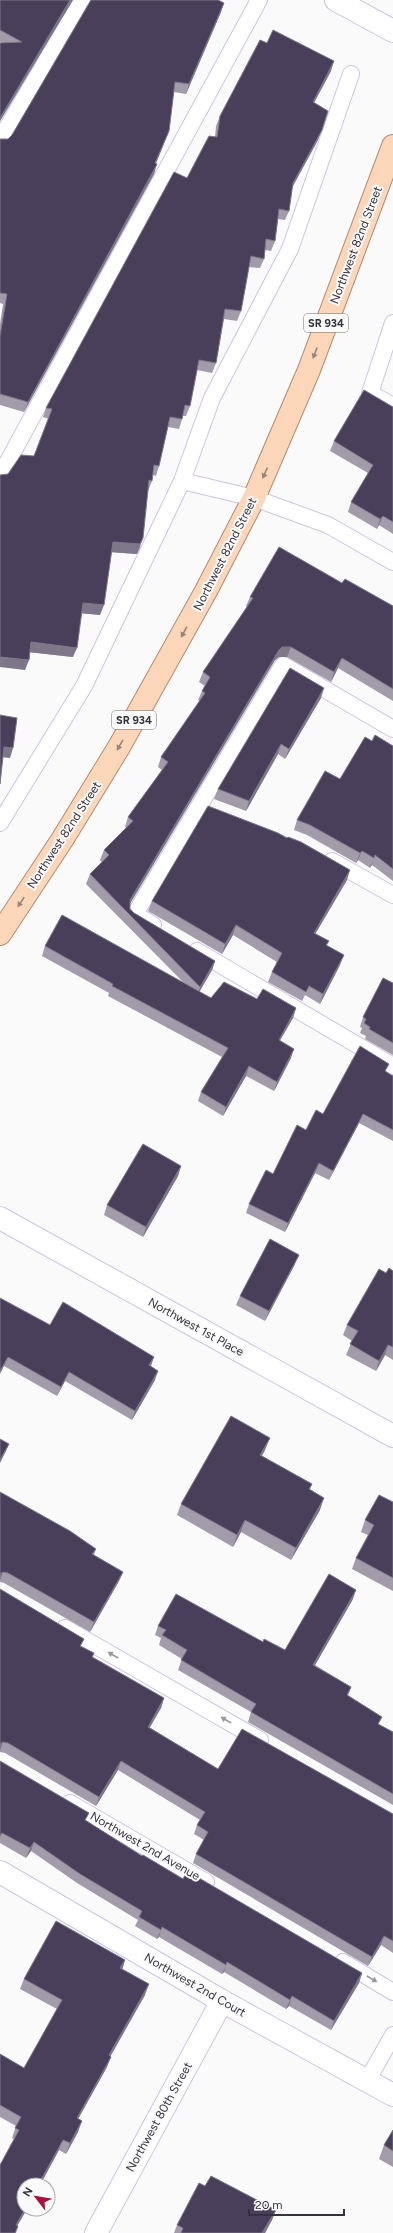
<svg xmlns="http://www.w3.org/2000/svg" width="393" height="2233" font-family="Figtree,sans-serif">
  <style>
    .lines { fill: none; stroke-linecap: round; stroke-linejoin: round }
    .service-casing { stroke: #cec3e3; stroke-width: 18 }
    .minor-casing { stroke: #cec3e3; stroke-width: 24 }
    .primary-casing { stroke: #b48b70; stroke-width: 24 }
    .service { stroke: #fff; stroke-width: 16 }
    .minor { stroke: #fff; stroke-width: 22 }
    .primary { stroke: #fbd6b9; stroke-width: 22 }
    .wall { fill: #a29caa }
    .shaded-wall { fill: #7e778a }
    .building { fill: #493f5a; stroke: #7e778a }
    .oneway { fill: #98847c }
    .oneway2 { fill: #9a989e }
    .labels { text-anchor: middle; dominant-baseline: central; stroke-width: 4; stroke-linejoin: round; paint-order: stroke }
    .shield { fill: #fafafa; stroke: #716d76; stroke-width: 1 }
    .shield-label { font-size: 11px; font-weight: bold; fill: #36313e }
    .street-label { font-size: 12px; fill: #36313e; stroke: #fafafa }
  </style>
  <rect width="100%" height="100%" fill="#fafafa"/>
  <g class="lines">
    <defs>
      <path id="service" d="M0,140L82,0
        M393,323L370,393L393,406
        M0,476L259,0
        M182,481L254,498L328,525L393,562
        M0,823L84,686L182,481L212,398L290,249L351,74
        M332,861L393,895
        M153,925L135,914L283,665L393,729
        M197,951L393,1066
        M65,1628L260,1740
        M70,1803L206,1882
        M343,1962L393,1992
        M367,2081L393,2035"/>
      <path id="minor" d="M336,0L393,31
        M0,1218L393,1436
        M0,1872L222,2001L393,2095
        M96,2233L222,2001"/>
      <path id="primary" d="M0,934L62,840L119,747L206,591L254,498L309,370L393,146"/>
    </defs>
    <use href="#service" class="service-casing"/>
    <use href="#minor" class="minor-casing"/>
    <use href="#primary" class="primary-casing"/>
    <use href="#service" class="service"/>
    <use href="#minor" class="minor"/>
    <use href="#primary" class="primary"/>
  </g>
  <path class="wall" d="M0,0H73L0,121L2,43L0,42Z
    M90,0H97L221,12L186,94L174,92L165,141L156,163L154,174L24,412L0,405V324L3,304L0,303V139H8L12,135L90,1Z
    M267,43L331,71L314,103L318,140L292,188L289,211L285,220L278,219L275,241L271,251L265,250L264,259L260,268L249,267L241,311L237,321L224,319L216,363L212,373L197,370L190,406L186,416H183L179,429L168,427L159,466L156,476L153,475L152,481L148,491L140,548L137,554L111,552L100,615L81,613L73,657L30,652L25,670L8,474L34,456L49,419L43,417L46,408L187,178L215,137L216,126L220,116Z
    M393,407V534L379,525L377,529L348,512L351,502L368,473L330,451L334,441Z
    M342,583L393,606V701L338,668L331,682L287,657H279L275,660L130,903V909L134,913L215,961L212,970L199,992L211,998L257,999L296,1008L293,1018L280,1040L291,1058L274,1091L246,1076L223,1116L198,1101L201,1092L222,1057L108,996L109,993L42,956L45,946L184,983L86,884L90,874L102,862L100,860L104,850L126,828L125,827L128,817L162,770L158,767L161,757L200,701L198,700L202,691L205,686L199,682L203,672L247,607L246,606L250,597Z
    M321,698L285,759L278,754L246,811L214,799L218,789Z
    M393,746V881L372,865L370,868L358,860L356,863L307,835L294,830L297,820L340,779Z
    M287,838L347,880L315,934L329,941L327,945L340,965L320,1004L305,995L302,1001L268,982L272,972L277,962L233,935L222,954L148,911L152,901Z
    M393,983V1055L365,1039L366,1036L360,1033L362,1028L360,1027L363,1017Z
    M386,1072L393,1076V1141L359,1123L329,1180L315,1173L285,1232L246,1213L249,1204L273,1174L306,1130L323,1114Z
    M181,1166L178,1176L143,1237L104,1215L107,1205Z
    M295,1264L265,1321L236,1305L240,1296Z
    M393,1271V1360L385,1355L376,1371L346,1355L352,1341L343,1335L347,1325L386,1273Z
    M0,1298L50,1325L151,1366L155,1380L132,1420L65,1381L57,1396L4,1366Z
    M265,1450L262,1456L312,1484L310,1490L320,1510L291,1560L241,1532L233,1547L177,1515L181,1504Z
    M0,1492L96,1549L94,1555L123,1572L119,1581L90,1632L4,1583L0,1582Z
    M393,1502V1591L352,1569L356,1558L368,1535L361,1532L365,1520Z
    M0,1589L84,1639L81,1646L94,1653L93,1657L164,1698L161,1708L149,1727L218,1769L393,1814V1953L381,1945L368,1966L193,1863L196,1854L204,1840L194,1834L197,1825L200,1820L118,1770L96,1806L5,1753L0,1752Z
    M353,1599L315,1665L351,1687L348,1696L379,1725L393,1732V1805L248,1722L251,1712L178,1670L182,1659L159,1645L161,1638L155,1635L158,1626L263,1642L285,1650Z
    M0,1761L86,1821L142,1856L183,1879L362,1973L359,1983L331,2030L289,2006L286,2009L224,1972L222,1974L159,1937L157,1939L135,1926L138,1920L77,1883L31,1851L26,1858L0,1843Z
    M122,1969L145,1995L110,2056L107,2067L78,2119V2132L66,2154L59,2150L40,2185H24V2209H27L17,2226H18L16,2233H0L14,2139L12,2138L16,2126L0,2117V2054L24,2068L57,2009L20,1989L24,1979Z
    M393,2130V2167L379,2159L384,2145Z
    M205,2186L276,2210L272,2220L265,2233H174L177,2225Z"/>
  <path class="shaded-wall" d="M70,0H73L0,121V118Z
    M224,3L221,12L186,94L189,84Z
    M334,61L331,71L309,112L313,102Z
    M322,130L318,140L289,193L293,183Z
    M169,131L165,141L152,173L155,163Z
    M157,164L154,174L24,412L28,402Z
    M383,516L379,525L377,529L380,519Z
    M143,538L137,554L109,552L113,542Z
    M83,603L104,605L100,615L79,613Z
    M31,642L77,648L73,657L27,652Z
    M282,647H291L287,657H279L275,660L127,909L130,900L279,650Z
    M0,657L29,660L25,670L0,667Z
    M342,658L338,668L331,682L334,672Z
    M324,688L321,698L285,759L289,749Z
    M281,744L278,754L246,811L249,801Z
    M4,747L13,748L10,758L0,757Z
    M362,851L358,860L356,863L360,853Z
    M375,855L372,865L370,868L374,858Z
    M350,870L347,880L310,943L314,933Z
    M236,925L233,935L222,954L225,944Z
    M344,955L340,965L320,1004L323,994Z
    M215,961L212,970L197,996L200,987Z
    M296,1008L293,1018L275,1049L279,1040Z
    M294,1049L291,1058L274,1091L277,1082Z
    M249,1066L246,1076L223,1116L226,1107Z
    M363,1114L359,1123L329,1180L333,1171Z
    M319,1163L315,1173L285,1232L288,1223Z
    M181,1166L178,1176L143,1237L146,1227Z
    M299,1255L295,1264L265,1321L269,1311Z
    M388,1345L385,1355L376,1371L379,1361Z
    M8,1357L4,1366L0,1374V1371Z
    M154,1357L151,1366L149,1365Z
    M158,1371L155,1380L132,1420L135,1411Z
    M69,1372L65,1381L57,1396L61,1387Z
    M270,1438L265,1450L256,1466L260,1455Z
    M9,1444L5,1453L0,1463V1460Z
    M324,1498L320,1510L291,1560L296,1548Z
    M245,1520L241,1532L233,1547L237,1535Z
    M3,1572L0,1580V1574Z
    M123,1572L119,1581L90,1632L94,1622Z
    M356,1590L353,1599L310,1674L313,1665Z
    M164,1698L161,1708L145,1736L148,1727Z
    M3,1742L0,1751V1744Z
    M121,1761L118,1770L96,1806L99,1797Z
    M34,1842L31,1851L26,1858L30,1848Z
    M162,1927L159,1937L157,1939L161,1930Z
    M384,1936L381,1945L368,1966L372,1957Z
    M125,1960L122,1971L120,1968Z
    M227,1962L224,1972L222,1974L226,1965Z
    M362,1973L359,1983L331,2030L334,2021Z
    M149,1984L145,1995L105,2066L109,2055Z
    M292,1996L289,2006L286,2009L290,2000Z
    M111,2057L107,2067L73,2128L77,2118Z
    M82,2121L78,2132L66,2154L70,2143Z
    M63,2140L59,2150L40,2185H38Z
    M25,2209H27L13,2233L16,2225Z
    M276,2210L272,2220L265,2233H262Z"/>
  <path class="building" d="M0,0H70L0,118V43L22,42L0,30Z
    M91,0H218L224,3L189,84L175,82L169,131L155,163L157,164L28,402L0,394V336L7,294L0,293V139H8L12,135Z
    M273,30L334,61L313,102L328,111L322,130L293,183L289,211L279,209L275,241L266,239L264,259L251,256L241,311L225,309L216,363L199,360L190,406L185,405L182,419L170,417L159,466L154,465L152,481L149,480L143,538L140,544L113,542L104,605L83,603L77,648L31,642L29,660L0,657V475L8,474L21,455L34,456L52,409L46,408L174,172L187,178L209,136L217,137L220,116L260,40L267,43Z
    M364,390L393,407V522L383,516L380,519L351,502L373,465L334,441Z
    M279,547L342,583L345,579L393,606V689L342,658L334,672L291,647H282L279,650L130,900V909L134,913L215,961L200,987L90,874L109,855L104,850L133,821L128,817L168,762L161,757L205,693L202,691L210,677L203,672L253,598L250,597Z
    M290,668L324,688L289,749L281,744L249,801L218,789Z
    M0,715L17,718L13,748L4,747L0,784Z
    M375,735L393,746V869L375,855L374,858L362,851L360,853L310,825L297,820L325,771L340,779L365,737L372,741Z
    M208,806L278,833L287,838L288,837L301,842L350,870L314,933L329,941L326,945L344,955L323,994L309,986L306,992L272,972L282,953L236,925L225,944L152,901Z
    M62,915L211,998L224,982L257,999L263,989L296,1008L279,1040L294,1049L277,1082L249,1066L226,1107L201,1092L228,1048L112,986L113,984L45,946Z
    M383,978L393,983V1043L369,1029L370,1027L364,1023L366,1019L363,1017Z
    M360,1046L389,1064L385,1071L393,1076V1130L363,1114L333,1171L319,1163L288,1223L249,1204L266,1170L273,1174L297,1125L306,1130L316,1110L323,1114Z
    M143,1144L181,1166L146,1227L107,1205Z
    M270,1239L299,1255L269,1311L240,1296Z
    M389,1268L393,1271V1347L388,1345L379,1361L350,1344L358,1331L347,1325L379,1269L386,1273Z
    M0,1298L50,1325L63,1302L154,1357L149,1365L158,1371L135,1411L69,1372L61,1387L8,1357L0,1371Z
    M231,1416L270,1438L260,1455L312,1484L309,1489L324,1498L296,1548L245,1520L237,1535L181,1504Z
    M0,1439L9,1444L0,1460Z
    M0,1492L70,1531L96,1549L92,1554L123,1572L94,1622L8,1573L3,1572L0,1574Z
    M379,1495L393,1502V1578L356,1558L374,1525L365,1520Z
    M329,1574L356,1590L313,1665L351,1687L347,1695L382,1717L378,1724L393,1732V1794L251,1712L256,1704L181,1660L187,1650L162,1635L166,1630L158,1626L176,1594L263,1642L264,1639L285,1650Z
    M0,1589L84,1639L80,1646L94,1653L92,1657L164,1698L148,1727L218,1769L242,1729L393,1814V1941L384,1936L372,1957L196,1854L208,1832L197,1825L205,1812L121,1761L99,1797L8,1743L3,1742L0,1744Z
    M0,1761L89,1813L85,1820L142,1856L143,1855L183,1879L187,1871L362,1973L334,2021L292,1996L290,2000L227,1962L226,1965L162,1927L161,1930L139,1917L142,1911L80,1874L34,1842L30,1848L2,1833L0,1836Z
    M56,1921L125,1960L120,1968L149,1984L109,2055L111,2057L77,2118L82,2121L70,2143L63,2140L38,2185H24V2209H25L16,2225L18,2226L15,2233H0V2165L19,2130L15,2128L21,2117L0,2105V2054L24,2068L62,2000L24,1979Z
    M393,2130V2151L384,2145Z
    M211,2176L276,2210L262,2233H181L183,2228L177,2225L199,2183L205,2186Z"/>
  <defs><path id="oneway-solid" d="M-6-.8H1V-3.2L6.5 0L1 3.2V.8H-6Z"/></defs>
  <g class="oneway">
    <use href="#oneway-solid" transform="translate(315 353) rotate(111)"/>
    <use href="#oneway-solid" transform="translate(265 473) rotate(114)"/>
    <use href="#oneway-solid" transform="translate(184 632) rotate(119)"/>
    <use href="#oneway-solid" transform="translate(120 745) rotate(120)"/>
    <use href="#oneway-solid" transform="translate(21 902) rotate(123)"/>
  </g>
  <g class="oneway2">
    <use href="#oneway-solid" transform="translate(113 1655) rotate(-150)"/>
    <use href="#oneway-solid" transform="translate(226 1720) rotate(-150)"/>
    <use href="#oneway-solid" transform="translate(372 1979) rotate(30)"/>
  </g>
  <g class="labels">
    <g class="shield">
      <rect x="304" y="314" width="44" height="18" rx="3"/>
      <rect x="112" y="711" width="44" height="18" rx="3"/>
    </g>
    <g class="shield-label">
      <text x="326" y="323">SR 934</text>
      <text x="134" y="720">SR 934</text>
    </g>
    <g class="street-label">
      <text transform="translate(356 245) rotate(-69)">Northwest 82nd Street</text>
      <text transform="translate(225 554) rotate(-63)">Northwest 82nd Street</text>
      <text transform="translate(64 835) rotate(-57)">Northwest 82nd Street</text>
      <text transform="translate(196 1327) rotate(29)">Northwest 1st Place</text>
      <text transform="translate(145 1846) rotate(30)">Northwest 2nd Avenue</text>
      <text transform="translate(195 1985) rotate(30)">Northwest 2nd Court</text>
      <text transform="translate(159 2117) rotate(-61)">Northwest 80th Street</text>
    </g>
  </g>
  <g transform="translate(36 2197) rotate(301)"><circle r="19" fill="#fafafa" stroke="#acaaaf"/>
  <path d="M0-3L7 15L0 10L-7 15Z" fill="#a81240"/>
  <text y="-6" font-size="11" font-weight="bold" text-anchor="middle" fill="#36313e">N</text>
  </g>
  <path d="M249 2209v6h95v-6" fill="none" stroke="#36313e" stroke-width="2"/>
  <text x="255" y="2209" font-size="12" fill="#36313e" stroke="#fafafa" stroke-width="3" paint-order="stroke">20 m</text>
</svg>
